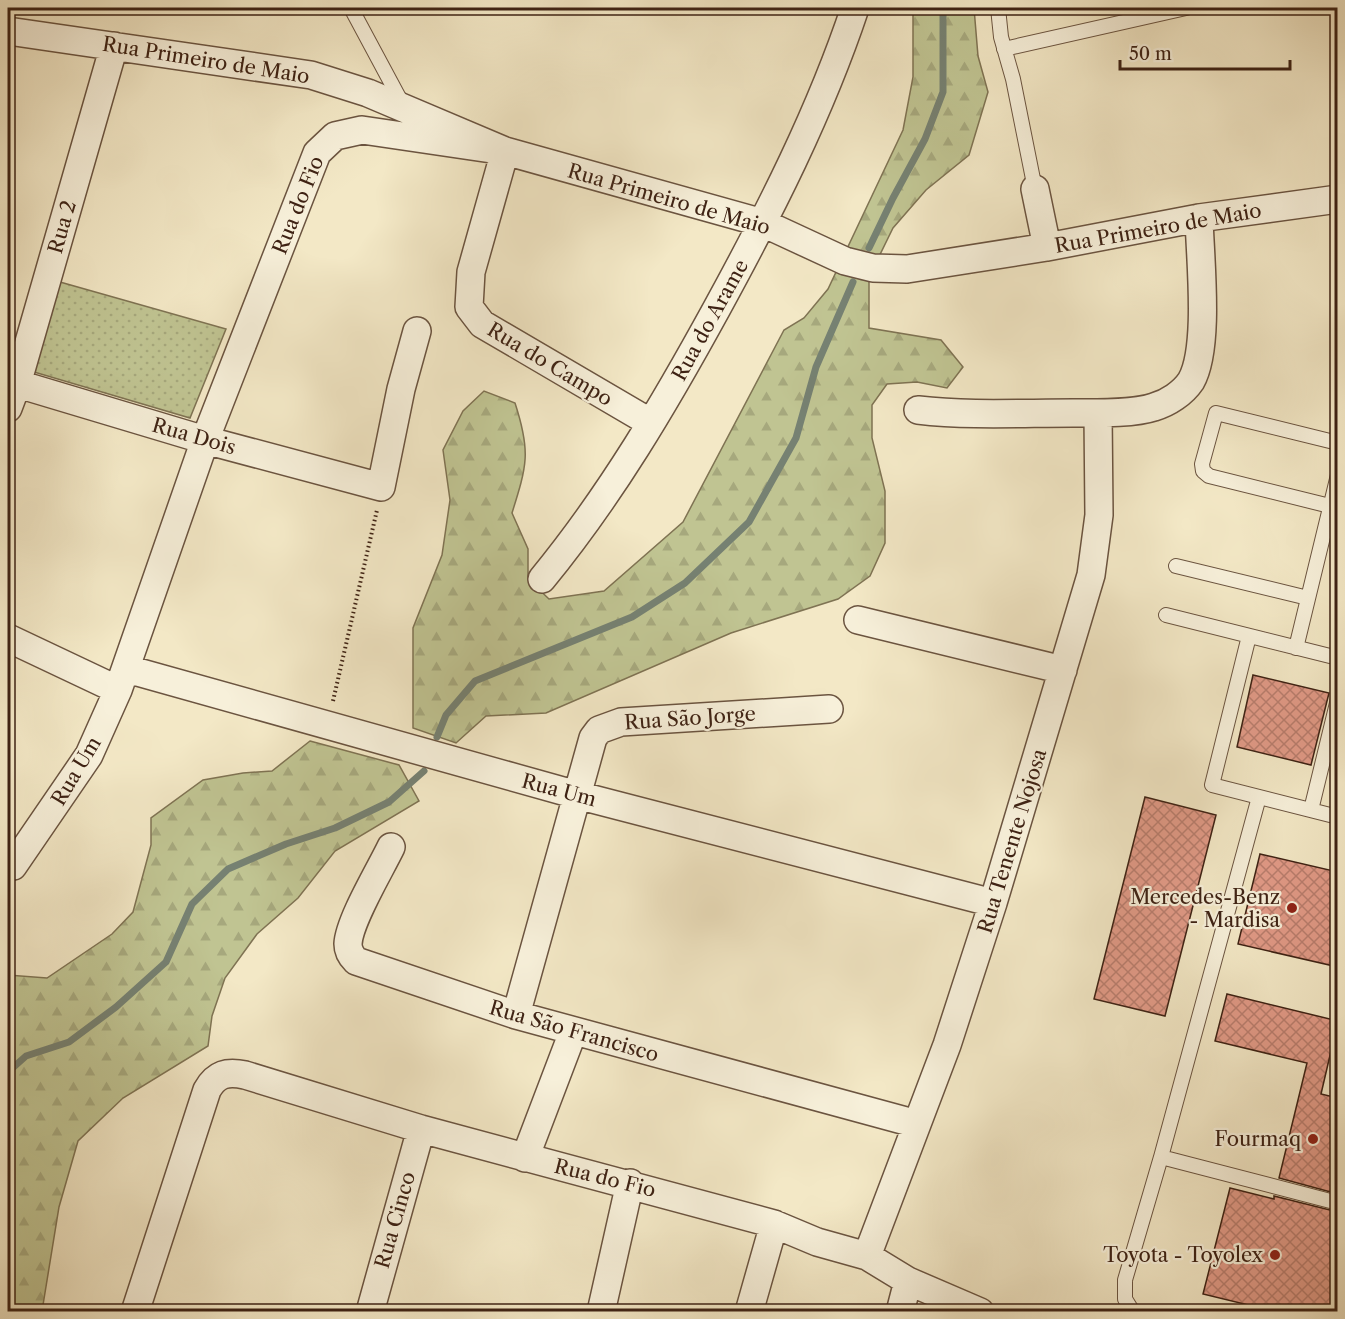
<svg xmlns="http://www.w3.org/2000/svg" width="1345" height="1319" font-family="'Libre Caslon Text',serif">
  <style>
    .forest { fill: url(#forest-firs); stroke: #7f7353; stroke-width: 1.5 }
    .park { fill: url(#park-dots); stroke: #7f7353; stroke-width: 1.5 }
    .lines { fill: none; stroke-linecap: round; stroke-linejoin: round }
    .stream { stroke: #768172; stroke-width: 7 }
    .building { fill: url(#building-cross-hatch); stroke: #3e2214; stroke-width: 1.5 }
    .service-casing { stroke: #6b5440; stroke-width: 16 }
    .minor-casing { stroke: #6b5440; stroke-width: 30 }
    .path { stroke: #3e2214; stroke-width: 4; stroke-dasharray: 1.5 3; stroke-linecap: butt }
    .service { stroke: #f7f0da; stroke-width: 14 }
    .minor { stroke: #f7f0da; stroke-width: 27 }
    .poi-dot { fill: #8f2418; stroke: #f7f0da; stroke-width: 2 }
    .labels { text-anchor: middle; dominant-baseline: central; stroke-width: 4.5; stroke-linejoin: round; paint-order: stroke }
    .street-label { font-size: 20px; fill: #3e2214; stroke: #f7f0da }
    .poi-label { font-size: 20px; fill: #3e2214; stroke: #f7f0da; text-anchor: end }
  </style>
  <defs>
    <pattern id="forest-firs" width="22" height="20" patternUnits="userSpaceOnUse" patternTransform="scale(1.5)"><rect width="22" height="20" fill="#c0c492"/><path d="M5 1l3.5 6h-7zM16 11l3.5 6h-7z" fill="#a6a87d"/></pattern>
    <pattern id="park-dots" width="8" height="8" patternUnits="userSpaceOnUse" patternTransform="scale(1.5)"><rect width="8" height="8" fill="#c0c492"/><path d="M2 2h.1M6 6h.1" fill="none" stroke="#a6a87d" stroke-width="1.8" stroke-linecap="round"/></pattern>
    <pattern id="building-cross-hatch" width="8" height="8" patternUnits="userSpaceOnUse" patternTransform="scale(1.5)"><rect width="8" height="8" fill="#e19a87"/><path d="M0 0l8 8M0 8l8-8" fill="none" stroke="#b87d6d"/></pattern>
  </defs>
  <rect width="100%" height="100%" fill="#f3e8c6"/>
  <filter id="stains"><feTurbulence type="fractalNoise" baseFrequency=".00333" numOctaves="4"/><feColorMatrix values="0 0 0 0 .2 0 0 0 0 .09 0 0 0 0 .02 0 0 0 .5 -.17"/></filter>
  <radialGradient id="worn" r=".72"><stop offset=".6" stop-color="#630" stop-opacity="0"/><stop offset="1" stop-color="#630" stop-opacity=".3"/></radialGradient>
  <path class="forest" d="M913,8H974L978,56L988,92L969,155L926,190L893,228L869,277V328L941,340L963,367L947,388L917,382L887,384L872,405V438L885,491V543L870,576L838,599L731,633L546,713L486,716L456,743L413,728V628L442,555L450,500L443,450L463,411L484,391L515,403C531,452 527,465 512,513L528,549V579L549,599L604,591L683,522L784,330L804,318L828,289L903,130L913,77Z
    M310,741L399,765L419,801L335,851L298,898L257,934L225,978L212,1016L208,1046L123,1098L78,1141L59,1207L42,1311H8V975L47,978L112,934L133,912L151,845V818L203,780L243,773L272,771Z"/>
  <path class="park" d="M60,282L226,329L190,418L34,372Z"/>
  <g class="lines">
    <path class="stream" d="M869,248L893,198L925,139L943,92V8
      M437,737L446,715L475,681L632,617L685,583L749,522L796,438L816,367L853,282
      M8,1072L26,1056L69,1042L116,1007L166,962L192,904L228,869L286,844L335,828L389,802L424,771"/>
  </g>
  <path class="building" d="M1253,675L1329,693L1311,765L1237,747Z
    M1145,797L1216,815L1165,1016L1094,999Z
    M1260,854L1338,872V967L1238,944Z
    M1227,994L1338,1021L1321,1094L1338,1098V1194L1279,1178L1307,1063L1215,1041Z
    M1230,1188L1274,1199V1196L1338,1212V1311H1273L1203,1294Z"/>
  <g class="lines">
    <defs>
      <path id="service" d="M351,8L403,105
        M998,8L1001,37L1013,79L1035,189
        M1004,49L1186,8
        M1330,506L1209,476L1203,471L1202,464L1216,413L1338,443
        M1176,566L1308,598
        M1166,615L1338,658
        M1249,636L1212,785L1338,817
        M1296,648L1338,475
        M1259,797L1161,1157L1338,1203
        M1311,810L1338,699
        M1133,1312L1125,1299V1280L1161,1157"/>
      <path id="minor" d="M8,31L311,75L368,93L505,151L763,223L845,261L873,268L907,269L1047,247L1199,218L1338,199
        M1035,189L1047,247
        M8,381L205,440L381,487L401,389L417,331
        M8,408L17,384L114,46
        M918,410C969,416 1021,413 1073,413C1096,413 1133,414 1154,407C1168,403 1183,393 1191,381C1210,348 1200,258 1199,218
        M542,579C611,495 665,403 717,308C770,211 820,113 855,8
        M858,620L1063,670
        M8,638L118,690
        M127,669L577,795L993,903
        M391,847C380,870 349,921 348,944C348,951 351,956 356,961L516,1015L917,1124
        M13,866L89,755L118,690L205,440L317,153L335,136L362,130L505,151L471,272L469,307L482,324L651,423
        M516,1015L593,738L599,730L621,722L829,709
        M525,1158L573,1032
        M867,1256L947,1045L993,903L1091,575L1099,515L1098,413
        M135,1312L207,1090C216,1074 227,1071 245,1075L421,1129L774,1224L817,1242L867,1256L908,1281L980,1312
        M370,1312L421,1129
        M601,1312L630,1183
        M749,1312L774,1224
        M900,1312L908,1281"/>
    </defs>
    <use href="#service" class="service-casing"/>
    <use href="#minor" class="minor-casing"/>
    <path class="path" d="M333,701L377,510"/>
    <use href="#service" class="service"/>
    <use href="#minor" class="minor"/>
  </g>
  <g class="poi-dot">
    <circle cx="1292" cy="908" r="6"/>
    <circle cx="1313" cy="1139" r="6"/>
    <circle cx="1275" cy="1255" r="6"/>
  </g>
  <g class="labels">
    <g class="street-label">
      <text transform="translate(206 60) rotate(9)">Rua Primeiro de Maio</text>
      <text transform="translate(669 199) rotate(16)">Rua Primeiro de Maio</text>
      <text transform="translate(298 205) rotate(-68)">Rua do Fio</text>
      <text transform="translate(62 227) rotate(-74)">Rua 2</text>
      <text transform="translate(1158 228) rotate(-10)">Rua Primeiro de Maio</text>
      <text transform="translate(710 320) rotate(-61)">Rua do Arame</text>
      <text transform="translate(550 364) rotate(31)">Rua do Campo</text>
      <text transform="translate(194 436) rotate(16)">Rua Dois</text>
      <text transform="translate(690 718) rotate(-4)">Rua São Jorge</text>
      <text transform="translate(76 771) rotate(-59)">Rua Um</text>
      <text transform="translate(559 790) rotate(15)">Rua Um</text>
      <text transform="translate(1012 841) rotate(-73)">Rua Tenente Nojosa</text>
      <text transform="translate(574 1031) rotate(16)">Rua São Francisco</text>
      <text transform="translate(605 1178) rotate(14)">Rua do Fio</text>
      <text transform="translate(395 1220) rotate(-74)">Rua Cinco</text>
    </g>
    <g class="poi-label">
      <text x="1280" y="897">Mercedes-Benz<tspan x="1280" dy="23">- Mardisa</tspan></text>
      <text x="1301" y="1139">Fourmaq</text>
      <text x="1263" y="1255">Toyota - Toyolex</text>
    </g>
  </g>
  <rect width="1345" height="1319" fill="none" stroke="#f3e8c6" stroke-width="30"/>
  <rect x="9" y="9" width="1327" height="1301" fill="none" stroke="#3e2214" stroke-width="3"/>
  <rect x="15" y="15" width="1315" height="1289" fill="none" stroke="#3e2214" stroke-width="1.5"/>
  <path d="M1120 60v9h170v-9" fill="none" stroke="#3e2214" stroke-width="3"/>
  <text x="1129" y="60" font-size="18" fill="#3e2214" stroke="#f7f0da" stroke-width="4.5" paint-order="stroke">50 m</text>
  <rect width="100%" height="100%" filter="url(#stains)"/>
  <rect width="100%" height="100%" fill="url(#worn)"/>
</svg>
